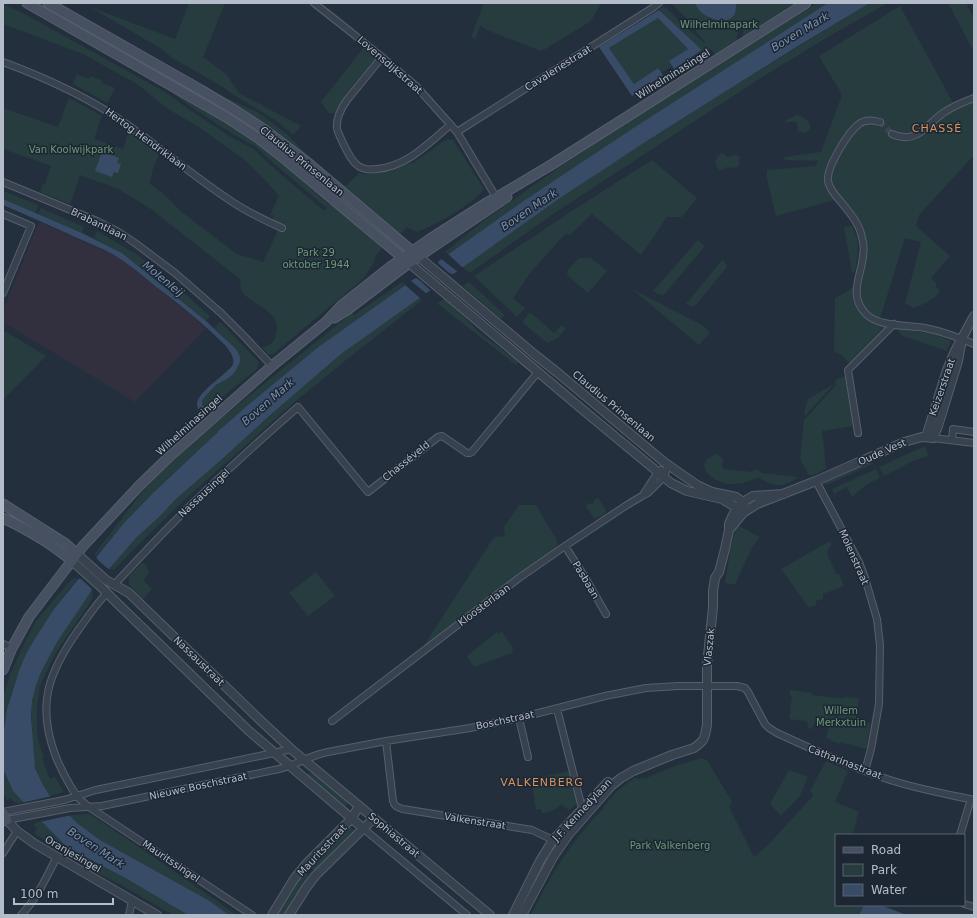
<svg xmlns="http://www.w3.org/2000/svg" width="977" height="918" font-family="'DejaVu Sans',sans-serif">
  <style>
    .medical { fill: #32303f }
    .green { fill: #263c3f }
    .water { fill: #394c67 }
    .pier { fill: #242f3e }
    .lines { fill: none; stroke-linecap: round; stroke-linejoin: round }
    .minor-tunnel { stroke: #3a4453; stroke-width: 6; stroke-dasharray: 6 3; stroke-linecap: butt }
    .minor-casing { stroke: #565f6c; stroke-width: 8 }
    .tertiary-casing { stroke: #565f6c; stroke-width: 10 }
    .secondary-casing { stroke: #565f6c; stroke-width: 11 }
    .minor { stroke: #38414e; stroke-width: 6 }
    .tertiary { stroke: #38414e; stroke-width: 8 }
    .secondary { stroke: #465061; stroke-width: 9 }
    .labels { text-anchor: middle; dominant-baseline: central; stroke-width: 3; stroke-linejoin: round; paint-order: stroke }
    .park-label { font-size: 10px; fill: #6b9a76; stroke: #1d2633 }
    .street-label { font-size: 10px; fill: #b4bcc9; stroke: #1d2633 }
    .water-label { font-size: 11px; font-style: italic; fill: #7c92b1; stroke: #1d2633 }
    .neighbourhood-label { font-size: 11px; letter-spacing: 1px; fill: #d59563; stroke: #1d2633 }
  </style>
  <rect width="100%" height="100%" fill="#242f3e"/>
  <path class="medical" d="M39,222L114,255L129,265L165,294L206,328L135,402L3,322V311Z"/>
  <path class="green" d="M189,3H225L203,57L226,74L239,93L301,126L293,135C273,114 245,105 223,87L174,59L160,48L90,7L175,39Z
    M484,3H601L591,21L547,48L541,51L487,30L484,28L481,25L475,39L471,37Z
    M671,3H797L743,37L744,19L737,34V41L732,44L729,51L718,58L711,49L708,51L702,50L659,10L664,6L684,26L707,45L687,19Z
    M817,3H829L797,23L522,202L449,255L445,252L482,222L561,166L632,119L748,46Z
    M870,3H888L831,35L756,81L550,216L470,273L462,267L560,198L605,168L747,78Z
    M948,3H966L974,18V52Z
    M3,4L25,14L165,92L190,110L229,136L254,149L269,164L324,211L327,208L271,161L256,147L231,133L191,107L167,89L164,86L239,129L281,159L302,181L330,205L344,188L303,153L248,113L201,86L257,112L270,121L288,135L320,168L346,186L359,173C372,175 385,173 398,168C403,166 407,163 413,163L447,139L453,140L484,189C474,204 435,225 417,232L406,227L404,231L381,249L375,257V261L364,278L272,355L267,354L262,347H267L266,346C272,344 275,341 276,335C285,305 233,304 241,280L151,209L118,189L80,175L70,204L40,192L43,184H45L51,166L3,149V108L58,127L69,98L102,116L94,139L123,149L129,131L160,154C153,164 152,172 150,184C161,192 171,199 179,210L237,254L263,262L280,226L272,222L274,216L270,215L279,196L264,179L245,160L199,127L168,109L137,84L83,54L3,24Z
    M900,6L956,108L974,101V155L919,215L916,226L950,256L931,278L937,284L935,286L940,291C935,300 923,304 914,308L905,303L921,242L905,238L878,325L887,327L849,363L842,355L834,351L835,298L854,287L860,264L862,244L853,219L838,199L776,216L767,179V170L816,166L818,161L785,160L784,157L821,152L842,95L819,56Z
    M658,18L688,49L669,61L672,66L661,73L658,68L634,84L609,48Z
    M364,47L377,57L344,98L339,109L336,113H329L321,102Z
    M77,74L89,79L90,76L103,81L102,83L115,88L107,103L73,84Z
    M796,115C807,116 817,129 805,133L798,131L797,123C793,120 789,122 785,123L786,120Z
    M721,153H723L727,157C732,156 736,153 740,158C739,160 739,162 739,164C738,169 731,168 727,167L724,169L720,170C712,164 716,159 721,153Z
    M652,160L697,198L682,217H667L641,255L592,214L570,235L566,233L530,273L513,298L525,308L517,317L474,276L581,205Z
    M3,191L39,205L35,213L3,199Z
    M41,208L84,227L82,233L38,214Z
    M852,226L857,238L858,252L855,271L852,273L844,227Z
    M97,231L136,254L164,275L210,316L206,321L122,253L94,238Z
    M698,240L705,246L663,296L653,291Z
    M579,258H591L607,271L588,293L567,275L568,270Z
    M722,260L728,266L694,307L686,304Z
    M402,282L405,285L317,348L248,405L222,428H221L218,430V432C197,453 174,472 153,493C132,513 114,535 95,557V554L96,552L146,487L197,438L245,399L352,313L354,315Z
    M469,282L505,315L501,319L463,286Z
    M632,289L702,325L710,333L699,345Z
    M419,297L422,300L340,365L291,405L181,503L140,543L115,569L112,570L109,569L136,538L159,517L177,498L220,461L268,417L341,354Z
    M445,298L479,332L518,362L516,365L438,304V303Z
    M530,312L554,333L561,325L566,328L558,338L547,343L522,322Z
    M220,322L259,362L257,369L206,410L202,405V400L216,385L229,378L235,372L236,349L214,328Z
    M900,329C917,331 935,333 951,341L947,351L903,336L898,331Z
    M3,330L46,356L3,400Z
    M845,376L853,426L822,431L825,454H824L826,469C820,472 813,477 808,474L800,459L804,420L836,385L835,380Z
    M834,384L804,417L806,403H807L808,399Z
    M925,446L928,456L913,461L884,476L879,467Z
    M717,454L723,459L722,466L724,469L752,472L757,469L761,473L798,477C789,484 780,488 769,483C765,482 762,478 758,478C754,478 750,481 746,482C741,484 734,484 728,484C710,481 691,463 717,454Z
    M871,460L873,464L826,485L823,484L828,480Z
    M876,469L880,478L867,484L852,497L847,487L834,494L832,489Z
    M597,498L599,499L606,510L605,514L595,519L586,507V505L589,503L593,504L594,500Z
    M519,505H536L544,519L557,540V548L423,647L494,537L505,536L504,527Z
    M737,525L760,537L753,546L735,584H729L725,583V581L732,542Z
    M830,541L832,544L829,547L827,553L836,574H839L844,586L823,594V599L816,601V605L809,608L781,569Z
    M142,563L146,565L149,573L145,578L144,580L147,584L152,589L143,599L129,585V578L130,575Z
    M316,572L335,596L308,616L289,593Z
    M74,578H78L54,609L34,640L25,656L12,691L7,709L3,737V697L10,675L21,650L36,621L69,582Z
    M92,590L93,593L92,596L93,598L55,654L40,686L37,707V722L38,740L44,757L42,758L50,779L55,777L64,792L50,796C45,788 39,779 36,769C33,761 34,751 33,742C32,729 31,716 32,702C37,663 70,622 92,590Z
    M497,632L499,634L502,632L513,648L512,653L474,667L467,656Z
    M790,690L812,693V695L836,698H845V697L859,698L856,721L870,723L867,749L840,742V744L826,738L829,726L814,723L812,729L808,728V724L806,721L789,719L791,709L790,707L791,705L790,704L792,701L791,700L792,697L790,695Z
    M701,758L707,760L732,802L729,807L754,857L768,845L812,797L813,794L810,791L826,761L848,771L835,802L859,812L856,820L857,821L852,835H836V905H864L859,915H531C550,876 572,839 604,808L603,807L617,791L634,778L640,779L643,778L644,779L669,768Z
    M3,767L4,771L13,791L24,802C17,804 14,803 10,798L7,800L3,792Z
    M789,770L808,777L800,796L781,816L770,804Z
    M570,771L579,801L569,811L562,804C556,809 550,813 542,813L541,809L536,810L531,779Z
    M315,772L350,800L343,809L303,775Z
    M90,814L158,860L217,901L236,915H229L208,900L100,840L77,823L69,816L74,815Z
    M41,821L66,845L82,855L127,879L188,915H173L123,886L77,862L34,833L37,829L33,824Z
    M349,826L356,832L316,870H314L311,868V864Z
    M304,872L308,875L309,878L285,915H276L301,875Z"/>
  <path class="water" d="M695,3H736C736,7 736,12 734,15C727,25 710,19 702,13C699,11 697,7 695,3Z
    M828,3H870L798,46L650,139L560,198L341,354L268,417L220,461L177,498L159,517L136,538L109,569L92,590L57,642L41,672L36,685L32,701L31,716L35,768L43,785L50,796L77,823L100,840L208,900L229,915H188L127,879L82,855L65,845L41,821L13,791L4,771L3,767V737L7,709L19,671L25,656L34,640L54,609L124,523L154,492L218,432V431L221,428H222L248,405L317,348L522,202L632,129Z
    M659,10L702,50L674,69L669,61L688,49L658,18L609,48L634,84L658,68L663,75L632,96L599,47Z
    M102,152L119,158L117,163L121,164L118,173L114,172L112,177L95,171Z
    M3,199L82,233L122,253L206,321L236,349L240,357V362L235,372L229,378L216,385L202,400V405L206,410L203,413C180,400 230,374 233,364C235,357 229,350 225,345C204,324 179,304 155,286C142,275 129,264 114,255C102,248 88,243 75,237C51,226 27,215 3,205Z
    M864,905H880L907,915H859Z"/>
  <path class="pier" d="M447,253L462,267L464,268L458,272L440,258Z
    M437,260L439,264L448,272L452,274H456L430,293V290L428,288L418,279L413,278Z
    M410,280L427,294L421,299L404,284Z
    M95,555L98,560L107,568L111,570L93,593L91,588L81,579L76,578Z
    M52,796L72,815L39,822L21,803Z"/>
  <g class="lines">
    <path class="minor-tunnel" d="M880,122L892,134"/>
    <defs>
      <path id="minor" d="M314,3L337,21L382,57L416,86L457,132L496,197
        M382,57L347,100C341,108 334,122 338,132C342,141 349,158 356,164C361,169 370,170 377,169C407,166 428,144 450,125
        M3,62C46,78 88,97 125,123C161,148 194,177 231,201C247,212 264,220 282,228
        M880,122C873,120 865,119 859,124C848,132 826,168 828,181C829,189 836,196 841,202C849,212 860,224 862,238C864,244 864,250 863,256C861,277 848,295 866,314C879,327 908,325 925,328C940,331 960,338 974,344
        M457,132L654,7L659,3
        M892,134C917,145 926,125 943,113C952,107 963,102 974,98
        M3,182L97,221L117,231L135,243L175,273L221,313L243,335L272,366
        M3,214L31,226L3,293
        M858,433L848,370L894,324
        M933,438L974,443
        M952,440L953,429L974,432
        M816,481L859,562L865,578L877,619L880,645L879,704L871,749L865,771
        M643,495L658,472L661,470
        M565,546L586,579L606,614
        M114,585C139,558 164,531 190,506C225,472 261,439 298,407L368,492L438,437L442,436L445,438L467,453H470L472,452L538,372
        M107,593C96,604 88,617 79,629C48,673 36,705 56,757C60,767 65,777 71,787C73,790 75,794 78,797C81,801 85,804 89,807L252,915
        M3,644L12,648
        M557,709L582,808
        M519,718L528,757
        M332,721L519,578L565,546L627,505L642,496L648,493L664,477L668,465
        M386,741L393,801C394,806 398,808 403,809L532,830L553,840
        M3,812L64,800L96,790L264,755L291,749
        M7,820L70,808L102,806L279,769C296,765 311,755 328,752L386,741L470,728L519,718L605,696L646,688L678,686H737L745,688L748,692L765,724L769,728L777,733C814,750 851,767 890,780C918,789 946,794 974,800
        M364,829L467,915
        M960,835L971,799
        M3,853L17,831
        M964,904L974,907
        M21,915C37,899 46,877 57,857
        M129,915L132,901"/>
      <path id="tertiary" d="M419,257L534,354L558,373L664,462L697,485L712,492L736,497L743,502L745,507
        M409,263L583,410L671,483L687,491L722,499L737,508L747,510
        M926,437L947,370L955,351L974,316
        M729,530L743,513L757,504L816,481L904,442L922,437L933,438L938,426L958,361L962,339
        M77,554L106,580L129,593L260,720L291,749L490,915
        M72,561L100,586L118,604L249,731L364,829
        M7,820L17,831L35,844L157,915
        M272,915L294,879L307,863L352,818L359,806
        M289,915L306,888L315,876L374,818
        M513,915L540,861L553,840L608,782
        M522,915L553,857L569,834L611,786L621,778L633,771L672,755L694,748L699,744L703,740L705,735L707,725V665L713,607V591L715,578L719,572L725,549L729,530V524L732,517L737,508L743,502L753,496L784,494"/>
      <path id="secondary" d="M27,3L226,117L258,138L286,160L409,263
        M48,3L201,90L236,111L265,130L307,162L419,257
        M334,318L347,310L409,263L507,197
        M3,504L66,544L77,554
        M3,518C28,530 51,543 72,561
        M3,670L12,648L29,617L83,546L140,485L169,457L272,366L326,322L342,305L390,267L430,239L488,202L504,193L551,165L806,3
        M3,813L7,820L3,821"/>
    </defs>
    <use href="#minor" class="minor-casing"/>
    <use href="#tertiary" class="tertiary-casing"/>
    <use href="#secondary" class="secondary-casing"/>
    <use href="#minor" class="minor"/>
    <use href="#tertiary" class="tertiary"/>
    <use href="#secondary" class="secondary"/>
  </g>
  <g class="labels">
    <g class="park-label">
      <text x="719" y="24">Wilhelminapark</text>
      <text x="71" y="149">Van Koolwijkpark</text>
      <text x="316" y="252">Park 29<tspan x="316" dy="12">oktober 1944</tspan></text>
      <text x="841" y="710">Willem<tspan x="841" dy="12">Merkxtuin</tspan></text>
      <text x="670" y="845">Park Valkenberg</text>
    </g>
    <g class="street-label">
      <text transform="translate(390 65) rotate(41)">Lovensdijkstraat</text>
      <text transform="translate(558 68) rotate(-32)">Cavaleriestraat</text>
      <text transform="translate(673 74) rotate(-32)">Wilhelminasingel</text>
      <text transform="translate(146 139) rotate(36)">Hertog Hendriklaan</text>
      <text transform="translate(302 161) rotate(39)">Claudius Prinsenlaan</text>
      <text transform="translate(99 224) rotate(26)">Brabantlaan</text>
      <text transform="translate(942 387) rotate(-71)">Keizerstraat</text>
      <text transform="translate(614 406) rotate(40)">Claudius Prinsenlaan</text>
      <text transform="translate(189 425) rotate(-42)">Wilhelminasingel</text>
      <text transform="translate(882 452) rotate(-24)">Oude Vest</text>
      <text transform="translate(406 461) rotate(-39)">Chasséveld</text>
      <text transform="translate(204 493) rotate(-43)">Nassausingel</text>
      <text transform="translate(854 557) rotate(66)">Molenstraat</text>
      <text transform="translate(586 580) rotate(59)">Pasbaan</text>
      <text transform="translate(484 605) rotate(-37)">Kloosterlaan</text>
      <text transform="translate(709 647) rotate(-84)">Vlaszak</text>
      <text transform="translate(199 661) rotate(44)">Nassaustraat</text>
      <text transform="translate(505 720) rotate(-12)">Boschstraat</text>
      <text transform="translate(845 762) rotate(21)">Catharinastraat</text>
      <text transform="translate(198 786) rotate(-12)">Nieuwe Boschstraat</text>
      <text transform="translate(582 810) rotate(-47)">J.F. Kennedylaan</text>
      <text transform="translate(475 821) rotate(9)">Valkenstraat</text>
      <text transform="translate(394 835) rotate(40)">Sophiastraat</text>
      <text transform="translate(322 850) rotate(-47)">Mauritsstraat</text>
      <text transform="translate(73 854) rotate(30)">Oranjesingel</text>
      <text transform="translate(171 861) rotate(34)">Mauritssingel</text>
    </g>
    <g class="water-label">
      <text transform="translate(800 32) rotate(-31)">Boven Mark</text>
      <text transform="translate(529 210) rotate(-34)">Boven Mark</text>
      <text transform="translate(163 279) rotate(39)">Molenleij</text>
      <text transform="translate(268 402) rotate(-41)">Boven Mark</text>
      <text transform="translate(96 848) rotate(33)">Boven Mark</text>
    </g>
    <g class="neighbourhood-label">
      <text x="937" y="128">CHASSÉ</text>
      <text x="542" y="782">VALKENBERG</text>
    </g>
  </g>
  <rect width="977" height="918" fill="none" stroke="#b4bcc9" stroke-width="8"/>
  <rect x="835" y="834" width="130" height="72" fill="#1d2633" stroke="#59626f"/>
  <rect x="843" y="847" width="20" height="6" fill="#465061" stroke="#59626f"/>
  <text x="871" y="854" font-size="12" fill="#b4bcc9">Road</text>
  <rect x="843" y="864" width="20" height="12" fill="#263c3f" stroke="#59626f"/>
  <text x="871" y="874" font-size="12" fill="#b4bcc9">Park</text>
  <rect x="843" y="884" width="20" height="12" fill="#394c67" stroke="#59626f"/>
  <text x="871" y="894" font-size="12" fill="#b4bcc9">Water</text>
  <path d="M14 898v6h99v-6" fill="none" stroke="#b4bcc9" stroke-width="2"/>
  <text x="20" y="898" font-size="12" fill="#b4bcc9" stroke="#1d2633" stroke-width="3" paint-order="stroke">100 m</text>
</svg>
